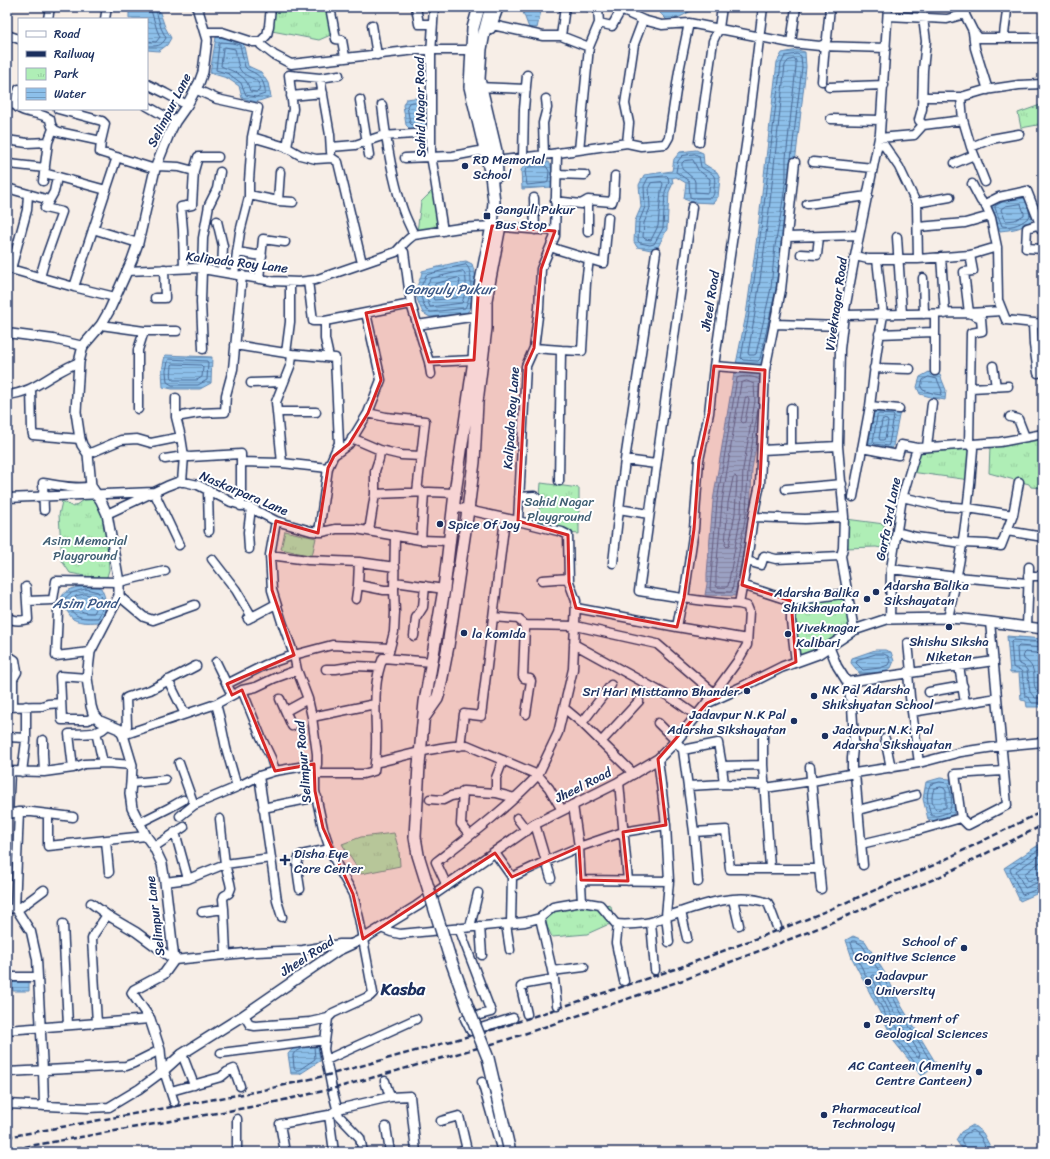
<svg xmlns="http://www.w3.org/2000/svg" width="1050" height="1159" font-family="Sriracha,sans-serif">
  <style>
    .park { fill: url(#park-tufts); stroke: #658e8a }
    .water { fill: url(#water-rules); stroke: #5f86b2 }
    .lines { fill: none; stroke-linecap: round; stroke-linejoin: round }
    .shore { stroke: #496996; stroke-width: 1 }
    .minor-casing { stroke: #1b2f5e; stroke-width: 11 }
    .tertiary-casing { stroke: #1b2f5e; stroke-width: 12 }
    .secondary-casing { stroke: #1b2f5e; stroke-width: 14 }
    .minor { stroke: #fff; stroke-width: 8 }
    .tertiary { stroke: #fff; stroke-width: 9 }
    .secondary { stroke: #fff; stroke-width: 11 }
    .rail { stroke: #1b2f5e; stroke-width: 2.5; stroke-dasharray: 6 3; stroke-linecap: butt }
    .secondary-bridge-casing { stroke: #1b2f5e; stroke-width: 14; stroke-linecap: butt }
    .secondary-bridge { stroke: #fff; stroke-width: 11 }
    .marked { fill: #d62828; fill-opacity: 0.2; stroke: #d62828; stroke-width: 3; stroke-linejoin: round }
    .poi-dot { fill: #1b2f5e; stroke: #fff; stroke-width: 1.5 }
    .labels { text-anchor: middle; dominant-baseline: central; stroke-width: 4; stroke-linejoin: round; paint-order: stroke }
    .street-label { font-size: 13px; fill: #1b2f5e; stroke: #fff }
    .poi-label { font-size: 13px; fill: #1b2f5e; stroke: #fff; text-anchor: start }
    .park-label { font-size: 13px; fill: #405f74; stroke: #fff }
    .water-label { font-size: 14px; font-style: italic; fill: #3d5a88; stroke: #fff }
    .district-label { font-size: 17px; font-weight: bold; fill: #1b2f5e; stroke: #fff }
  </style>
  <defs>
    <pattern id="park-tufts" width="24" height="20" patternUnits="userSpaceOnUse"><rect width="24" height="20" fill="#afeeb6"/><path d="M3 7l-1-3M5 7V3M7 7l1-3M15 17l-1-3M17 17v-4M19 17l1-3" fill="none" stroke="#96cc9f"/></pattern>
    <pattern id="water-rules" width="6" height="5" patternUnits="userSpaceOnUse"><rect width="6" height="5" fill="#8dc0ea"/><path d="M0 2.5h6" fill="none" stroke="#729cc1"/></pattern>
  </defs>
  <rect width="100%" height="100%" fill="#f7eee7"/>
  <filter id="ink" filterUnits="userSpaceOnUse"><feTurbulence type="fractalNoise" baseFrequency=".025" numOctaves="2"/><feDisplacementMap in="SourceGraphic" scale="8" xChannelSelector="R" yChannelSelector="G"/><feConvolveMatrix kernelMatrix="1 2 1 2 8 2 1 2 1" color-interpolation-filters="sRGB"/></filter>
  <g filter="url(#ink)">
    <path class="park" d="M272,7H327L333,34L319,40L272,31Z
      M1043,104V124L1021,128L1018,113Z
      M433,190L438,232H417L421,202Z
      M1043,436V488L1031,487L1029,484L989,473L990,446Z
      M967,446L971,450L970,480L911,472L917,450Z
      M541,483L579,488V534L569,533L538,523Z
      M92,494L102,508L107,538L109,570L106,580L70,573L62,561L59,515L62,501L73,507Z
      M846,519L884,524V533L893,535L891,550L876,547L845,548Z
      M285,531L316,538L312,556L281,549Z
      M847,594L851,629L818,652L798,659L793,598Z
      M394,833L399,850L400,866L361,874L342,844L361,837Z
      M597,902L611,906L614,924L607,925L587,934L552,937L544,920L555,909Z"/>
    <path class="water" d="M129,7H158L165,27L171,38L167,45L159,51L147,50V19H129Z
      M521,7H542L537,28H529Z
      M661,7H691V11L680,17L669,22L660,13Z
      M216,37L232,39L243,42L248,66L261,72L268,83L271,97L256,102L242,98L239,86L227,78L210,73Z
      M797,50L805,52L806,67L797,146L780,290L762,365L736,364L746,315L757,237L777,62L782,53Z
      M414,98L424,100L427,123L422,131H412L406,125L403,105L406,99Z
      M696,150L703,153L704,164L717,172L720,178L718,197L713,203L692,202L684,199L686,183L676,177L672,178L673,183L669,192L667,229L658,247L651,250L637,247L634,242L635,221L641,207L639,185L644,175L672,171L674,159L680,152Z
      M539,161L549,162L553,170L552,187L522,189L521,170L527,163Z
      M1028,195L1035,217C1022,229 1017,229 1000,231L991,208L992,203L1003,198Z
      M466,261L472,264L476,277L470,308L467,313L430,317L423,313C419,304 413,293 418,284C420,278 421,278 422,271L454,263Z
      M165,355L212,357L211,383L200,389H172L163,387L162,371Z
      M748,372L764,375V401L752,469L750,515L735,596L705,595L707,584V574L713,501L734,373Z
      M929,372L940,375L946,390L945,400L934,398L920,394L917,387L920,377Z
      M874,410L900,411L892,451L868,447Z
      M86,585L101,588C108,601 106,608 101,622C93,622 81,624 73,619C71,617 69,614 67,611C51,594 71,588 86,585Z
      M1007,636L1043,639V707H1027L1026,701L1021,700L1019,673H1010Z
      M875,650H885L891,652L894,661L891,668L881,672L860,674L851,663L852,658Z
      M940,778L950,779C956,792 956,800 954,814L935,821L928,819L923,799L926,782Z
      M1043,842V891L1020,901L1004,868Z
      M853,936L865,941L886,975L902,1007L937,1065L922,1076L896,1044L852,958L846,940Z
      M12,982H29V991H13Z
      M318,1043L320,1061L300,1074H291L288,1054C296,1043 306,1044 318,1043Z
      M973,1125L983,1133L993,1152H964L956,1140L961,1132Z"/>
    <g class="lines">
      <path class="shore" d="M147,41L156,42L160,37L157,30L150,7
        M221,42L232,43L240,45L245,67C248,71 252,71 256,74C262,77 266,88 265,94L256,97L246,95L241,83L229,74L216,70L219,44Z
        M147,46C157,46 161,47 166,38L161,28L155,7
        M225,47L235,49C237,56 237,66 241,71C247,79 262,77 259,91L256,92L250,91C249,88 248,84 246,81C241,73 229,70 221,66L223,49Z
        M795,59L796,61V67L786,158V178L781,213L775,246L771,288L756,354L754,355H749L748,353C766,258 774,161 785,65L788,61Z
        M414,102L420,103L421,105L423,121L419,127H414L410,123L407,106L409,103Z
        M695,154L699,156L701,167C714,176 716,172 714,189C714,194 714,195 711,198H693L690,197L689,181L676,172L678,161L682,156Z
        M693,160L698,170L710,179L709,192L708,193L695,192V182L694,179L682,169V163L684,161Z
        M539,165L546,166L549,171L548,182L546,183L527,185L525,171L529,167Z
        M667,176L668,177L669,182L665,192L663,228L654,244L650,245L640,243L638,241L639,222L645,207L644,186L648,178Z
        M662,182L663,184L661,191L658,226L651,240L645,239L643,237L644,223L650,208L649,187L651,183Z
        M1024,198L1004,201L995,206V208L1002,226C1013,228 1023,223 1030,216L1028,206
        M1021,204L1024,213V215L1015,220L1006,221L1001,210L1002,208L1006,206Z
        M782,238L776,289L760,359L758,361L743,360L741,358C760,261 768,162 781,64L785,56L797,54L801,56L802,67L791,159
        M466,265C475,272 470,299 465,308L431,312L426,310C423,303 419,295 421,287C422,283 425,279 426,275L455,267Z
        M463,271C469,279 465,294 462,303L430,307L425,294L426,288L430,279Z
        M458,278L460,280L457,298L434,300C431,293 432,290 435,284Z
        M169,359L207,361L208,363L207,380L198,385H172L167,382L166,371Z
        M174,364L201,365L203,367L202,377L197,380H173C170,376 172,370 172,365Z
        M929,377L937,379L942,391L941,395L935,394L923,390L921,387L923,380Z
        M747,381L754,384L755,401L743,469L741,514L728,586L726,587H717L716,585V574L722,502L741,383L743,382Z
        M746,397L748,398L749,400L745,422L743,423L741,421L745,399Z
        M758,409L748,469L746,514L732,591L730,592L711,591L710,589L717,502L737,378C743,375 754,376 760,380
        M879,414L893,415L894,416L889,444L888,446L875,444L873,442L877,416Z
        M883,419L887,420L888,422L885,439L883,440H880L879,438L882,421Z
        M735,476L737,478L735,513L729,546L727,547L725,545L728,503L733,478Z
        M86,589L98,592C104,600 103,610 98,618C91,618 82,619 76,615C74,614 71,610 69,608C57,595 76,591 86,589Z
        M85,594L95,596C99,600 97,608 94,613C83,614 78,610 71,602V600L76,596Z
        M1043,642L1013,640L1011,642L1013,667C1016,670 1020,668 1022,672L1025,696L1029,698L1032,703H1043
        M1043,648L1019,646L1017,648L1018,663L1024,666L1027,670L1030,692L1035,698H1043
        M876,654H884L888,656L890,661L888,665L880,668L863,670L856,663L857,660Z
        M1043,654L1025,652L1023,654L1024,659C1041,670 1029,683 1038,692H1043
        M940,782L947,783C952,791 953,804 949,812C943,814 935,818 931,815C928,804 925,795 930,785Z
        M941,787L944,788L946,791V807L945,808L936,810C931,804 931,796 934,789Z
        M1043,847L1011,868L1010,870L1022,895L1043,887
        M1043,853L1016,871L1025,888L1039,882H1043
        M1043,860L1024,874L1028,881L1038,877L1043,876
        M852,941H855L862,945L883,977L899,1009L931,1062L930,1065L923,1070H921L918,1067L899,1042L856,956L851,943Z
        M873,975H875L878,980L894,1012L920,1054L919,1057H917L903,1039L872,977Z
        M303,1048L294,1053L293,1055L294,1068L295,1070H299L315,1059L314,1046
        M967,1152L966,1149L961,1140L964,1135L972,1130L980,1136L988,1152"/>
      <defs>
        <path id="minor" d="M330,7L336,39L342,40L345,57
          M416,7L419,24H433
          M434,7L431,54V156L434,173L443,231
          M565,7L561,36L589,47L579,150
          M961,7L973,31L979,38H1043
          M621,10L643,20L662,25L689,23L791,43L820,46L825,44L827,38L830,7
          M888,16L947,19L965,14
          M923,18L926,41L923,70L922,109L919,120L923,125
          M48,19L50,7
          M105,19L107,7
          M599,23L612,26L621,10L622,7
          M372,25L377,55
          M492,25L543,36H561
          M491,29L499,7
          M205,32H222L253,42H260L267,35L269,26L271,7
          M973,32L975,48L988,90
          M7,35L19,39
          M1004,38C1004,28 1007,18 1007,7
          M260,42L261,45L274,55L291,64L417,50H472
          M791,43L796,7
          M821,46L886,48
          M589,47L599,23L598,8L590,7
          M320,78L330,135L331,152
          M822,81L825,44
          M147,84L165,93L187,105
          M477,87L526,89
          M829,87L884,85
          M195,89L217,99L258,108L252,137L249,181V197L240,232L234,274
          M291,96L323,93
          M923,97H961L985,90L1019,85L1043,84
          M961,97L963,120L971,147L985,182
          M360,100L369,155
          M14,104C23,115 39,111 50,119C51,126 52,129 59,132L101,141L100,152L155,169
          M382,105C386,140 391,174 402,207C405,217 410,226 414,235
          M7,106L14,104L19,89
          M147,106L175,122
          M58,109L102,121L105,124L101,141
          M831,119L881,120
          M252,137L286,147L300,155L316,159L332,158L338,162L362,263
          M7,140L27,143L48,142
          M699,142L713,41L719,28L722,7
          M627,143L629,123L625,104L634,44L643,20
          M331,147L355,145L382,136L431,133
          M971,147L991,139L1019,134
          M287,148L293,109L289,75L320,78L339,75
          M544,155L543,123L547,108L546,99
          M523,157L524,109L527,75
          M405,158L453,156L485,150
          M496,161L544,155L627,143L641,146L665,144L669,137L679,71L689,23
          M813,162L873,168
          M955,163L974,155
          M7,166L9,164L45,168
          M157,166L179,167L194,171
          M44,173L106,190
          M556,174L585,175
          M43,181L48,142L53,129
          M972,184L981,201L985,204
          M7,188L49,200
          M249,195L278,201L293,202
          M534,198L535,230
          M588,200V232
          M278,201L280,172
          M555,201L581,204L588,200L612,202L614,196L615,176
          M916,203L950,197
          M807,204L868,196
          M692,207L639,591C672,596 705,603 739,604
          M217,221L223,246L222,272
          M1040,224L1041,229L1043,230
          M918,227L965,223L990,216
          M93,229L138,243
          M787,237L859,235
          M897,237L902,314
          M551,247L559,250L602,263H604L608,217
          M400,248L404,252L411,304L429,362L474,360
          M1043,249L1026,248L1027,228L1040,224L1027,191L999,197L985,204L991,218L997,247L998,300L1006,320L1043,324
          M237,252L262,256
          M801,254L817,255L819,237
          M855,256L868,259H918L970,255L997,247
          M941,257L945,314
          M918,259L917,205L899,167L879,138L914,135L923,125L963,120
          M7,268L74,287L115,297
          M184,268L183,230L181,207L192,205L194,171L198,157H218
          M11,269L27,210L28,194
          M127,271L197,268L272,281L299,282L315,280L396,252C402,246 406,240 414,235L460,228L492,226L555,231
          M40,277L45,260L62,212L45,208L54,192L57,177
          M923,278L924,314
          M259,279L263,239L285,242
          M308,281L313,321H325L411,304
          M74,287L117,157
          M155,298H165L164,269
          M935,314V371
          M844,315L969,313L1002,311
          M325,321V339L329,357
          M1033,323L1034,345L1038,373
          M774,324L842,326
          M101,325L144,331H177
          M417,325L477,316
          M7,333L53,339L83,346
          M879,334L934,332
          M235,345L292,354L335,358L339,443L328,468L319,532
          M534,348L561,350
          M203,349L201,302L203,238L209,205L217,189L220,172
          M286,353L290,322V282
          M429,362L431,374
          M714,366L765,370
          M993,366L996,387
          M874,368L910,369
          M251,383L284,382
          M971,388L1008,386
          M31,389L32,430L33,435L80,439
          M7,395C29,393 41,382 59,372C66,368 72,365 79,362
          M176,398V417L181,437L184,456L182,482
          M870,406L899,409
          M791,408V448
          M138,409V350L144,331
          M277,412H316
          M368,413L386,417L425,421L417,492
          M176,417L199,413L225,412L226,395L233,369L242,275
          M1010,417L1018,419L1025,437
          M352,438L380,450L401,455L421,456
          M927,447L932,403
          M862,448L898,455L901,445L917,448L1000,442L1043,434
          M762,450L838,446
          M88,454L121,440L137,439L151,443L181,437
          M334,455L349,444L368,413L381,380L366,313
          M165,459L184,456L190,457L241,454V506
          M241,462L282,463L328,468
          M282,463L276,402L291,364L292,354
          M656,464L625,460L656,252
          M559,481L561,350L582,351V350L586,283L589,259
          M786,489L842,484
          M208,491L209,531
          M375,494L429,492L455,493
          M519,497L534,496L542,502
          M853,497L870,406L877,350L883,315L877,259
          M902,497L941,506L968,508L1013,515
          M7,498L154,492L179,545
          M454,507L518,521L562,532L568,535L569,582L576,601L573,669L558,733L538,775L549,788L562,810
          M619,509L625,460
          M44,510L43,483C57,485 77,490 91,486
          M107,514L167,486L180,481L198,485L231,502L251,508L276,521L311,531L322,532L336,529H356L420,540L450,541
          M753,517L805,519L844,517
          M276,521L270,555L272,590L282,622L294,655L297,670L308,699L312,717L317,754V764L315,774V791L323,828L330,849L338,867L353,894L359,918L373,993L370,996L333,1013L328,1018L324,1049L332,1089L339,1116L360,1138L363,1152
          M518,521L526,366L534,348L539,308L541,269L555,236L557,153
          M369,531L375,494V471L379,459L380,450
          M1007,531L1043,537
          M897,532L916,537L962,543L987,544L1001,546L1013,515L1019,482
          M421,540L424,492
          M249,549L248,532L251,508
          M270,555L308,560L359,562L395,567
          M212,559L236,590L252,617
          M747,561L761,565L764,556L776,559L841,556
          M613,563L619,509L649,514
          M891,569L957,577L1027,583
          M1028,576H1043
          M542,580L569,578
          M395,582L444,589
          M358,585L384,590H394
          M742,585L791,601L848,593
          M119,596L144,617L153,620L195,605
          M356,599L358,585L359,562
          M27,601L53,600L56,581L119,582L165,571
          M791,601V621L796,662
          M576,608L677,627L747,639
          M58,611L56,656L90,652
          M7,617C14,622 21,621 28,619L26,587
          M493,617L518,619L525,625L576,626L657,644L714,693
          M948,618C961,562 969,506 973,449L969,444L971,333L982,331L981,318L969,313L964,272L973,271L970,255
          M248,619L276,604
          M890,619L891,569L902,498L917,448
          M525,625L523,676L524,678L530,679L531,681L526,714
          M677,627L680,611L684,598L694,529L699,460L709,413L714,366L747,138L763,7
          M1027,627L1029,567
          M854,630L841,556L843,548L844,517L838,446L840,349L844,315L855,256L880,133L888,7
          M414,636L416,618L423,607L425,586
          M908,643L911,672
          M574,644L670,697L697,716
          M829,646L837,666L847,682L852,707L854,739L852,758V774
          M389,652L394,632L395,612L394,590L395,536
          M7,658H12L15,660L17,672L13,679V707
          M216,662L232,695
          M959,666L965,703
          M326,669H336L355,666L379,667
          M908,672L910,697L919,763
          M87,678L60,676L62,720H88L96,716
          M168,680L185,714
          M847,682L994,661
          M227,684L265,665L294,655L332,645L390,648
          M242,690L261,737L271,758L275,771
          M929,692L963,686
          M280,699L292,726
          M707,703L739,659L747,645L749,611L747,606L739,604L747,561L753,517L760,484L765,370L781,290L795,162
          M216,704L220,719L226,748L237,787
          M7,707L42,706L48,704L61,703
          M564,708L582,723L634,774
          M286,711L308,699
          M912,712L997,698
          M312,717L375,704
          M582,723L611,685
          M658,723L676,741L683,750L694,832L698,882
          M96,732L103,763
          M122,732L127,726L126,698L128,697L150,690L196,666
          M763,734V765L770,868
          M123,735L216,704L242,690L256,687L275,678L297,670
          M7,737L26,738
          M885,739L891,768
          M43,740V753L44,772
          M601,742L639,701
          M460,746L464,714L481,716L505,519
          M683,750L718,743L722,766L724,784
          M658,759L666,825L669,881L666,916L669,942
          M179,763L194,805
          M375,763C404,756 438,746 467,745L538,775C507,808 471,835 436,862L447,886
          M722,766L763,765
          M810,767L821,889
          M73,768L69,734C81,733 100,736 107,725
          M7,771L44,772L73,768L84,764L107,763L132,765
          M10,772L8,814L19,812L15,908
          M22,772L26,741V706
          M855,773L863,865
          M315,774H363L374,771C381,734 368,694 383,658L432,662
          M259,776L271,858
          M619,782L628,881
          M131,783L165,780
          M688,786L724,784L765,785
          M765,788L812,781L855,773L919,763L961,752L1001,746L1043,742
          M496,793V778L503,760
          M430,799L443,800L451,796L462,794
          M573,805L579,847L582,902
          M263,808L317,797
          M858,810L916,795
          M19,812H32L73,817
          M48,814V846L146,836
          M180,816L194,805L237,787L259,776L275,771L317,764
          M517,818L527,831
          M961,818L955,774L1003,771
          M139,823L169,808L183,800
          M535,824L551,878
          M175,832L188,879
          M694,832L726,830L730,869H820
          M470,835L461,824L463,791L496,793L515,798
          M106,841L109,872
          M861,844L912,832L961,818L968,825L1007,805L990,622
          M154,847L184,827
          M495,853L512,877L511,923
          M512,877L546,861L579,847L623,832L666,825
          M581,880L669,881
          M165,882L188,879L225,864L271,858L277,901L282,917
          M300,889C299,880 294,861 301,855L330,849
          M733,899L739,925
          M91,903L107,915L136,932L174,960L255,952L303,950L340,944H351
          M7,909L15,908L17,910L31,932L37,959L43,1070L44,1106
          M224,909L226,955
          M17,910L44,890
          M202,912L224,909L223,899L224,896L229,893L231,888L230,883L225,864L220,819
          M681,912L687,938
          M540,918L554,979L557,1005
          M651,922L655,970
          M63,924L68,1025
          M506,924L510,950
          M618,924L616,943L624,981
          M480,926L482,955
          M470,927L478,893
          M381,928L391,932L400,934L525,922L540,918L553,907L582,902L600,905L616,924C626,925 644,924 654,921C659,920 663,917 668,916C699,906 736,891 768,903L777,927
          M459,928L491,1012L465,1019L471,1031L513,1018
          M552,971L584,967
          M7,977H38
          M527,1014L521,987L526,984L554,979
          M244,1015L250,1025L255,1026L310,1022L328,1018
          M97,1023L92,939L94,934L107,915
          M7,1030L150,1019
          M221,1053L325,1040
          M182,1054L194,1085
          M326,1060L416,1019
          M164,1071L174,1102
          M7,1072L126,1066L134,1063L160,1050
          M385,1081L390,1097
          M482,1082L502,1152
          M171,1091L221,1077L227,1072L234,1069L240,1086
          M7,1104L88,1108L109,1107L139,1089L162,1072
          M329,1115L334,1152
          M441,1121L459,1116L467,1150L460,1152
          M386,1127L390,1152
          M237,1152V1119
          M285,1152L280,1124L329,1115L338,1109L390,1097L410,1096L416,1152"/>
        <path id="tertiary" d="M197,7L207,40L203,72L199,83L187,105L175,122L169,134L155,169L138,243L132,260L109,311L101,325L83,346L79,362L77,395L76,412L80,439L82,445L88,454L91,486L101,501L107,514L119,582V596L90,652L87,678L91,706L93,713L100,721L119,729L123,735L132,765L131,783L130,793L132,808L146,836L154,847L162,864L165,882L174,960L164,974L134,990L132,993L150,1019L160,1050L162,1072L182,1054L244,1015L337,951L363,939L417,906L535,824L619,782L658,759L676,741L707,703L742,687L782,667L818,654L854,630L887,619L948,618L963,619L990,622L1043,629"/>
        <path id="secondary" d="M491,7L484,33L481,49L479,79L496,151L497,176
          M425,716L437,699L439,693L448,646L468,510L474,462L477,402L486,328V300L499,231
          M419,765L425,702L444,589L455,493L474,360L478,296L492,226L494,202L491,175L470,87L473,28L479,7"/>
      </defs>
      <use href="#minor" class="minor-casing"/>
      <use href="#tertiary" class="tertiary-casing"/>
      <use href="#secondary" class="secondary-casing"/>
      <use href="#minor" class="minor"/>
      <use href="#tertiary" class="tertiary"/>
      <use href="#secondary" class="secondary"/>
      <path class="rail" d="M7,1137L259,1091L328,1075L502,1027L681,967L807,919L934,865L1043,811
        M7,1150L262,1105L332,1089L506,1040L686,979L811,931L939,877L1043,825"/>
      <defs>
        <path id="secondary-bridge" d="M419,765L415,837L418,855L449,955L468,1008L488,1058L510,1152"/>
      </defs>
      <use href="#secondary-bridge" class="secondary-bridge-casing"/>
      <use href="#secondary-bridge" class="secondary-bridge"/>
    </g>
  </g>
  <path class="marked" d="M492,226L555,231L541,269L534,348L526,366L518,521L568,535L569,582L576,608L677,627L684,598L694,529L699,460L709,413L714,366L765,370L760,484L742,585L791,601L796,662L707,703L658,759L666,825L623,832L628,881L581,880L579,847L512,877L495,853L363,939L353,894L323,828L315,791L314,764L275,771L242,690L232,695L227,684L294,655L272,590L270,555L276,521L318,533L328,468L334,456L349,444L368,413L381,380L366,313L411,304L429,362L474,360L478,296Z"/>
  <g class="poi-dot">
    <circle cx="465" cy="166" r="4"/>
    <rect x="483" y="212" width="8" height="8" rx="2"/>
    <circle cx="440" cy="524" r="4"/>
    <circle cx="876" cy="592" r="4"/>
    <circle cx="867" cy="599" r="4"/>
    <circle cx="949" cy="627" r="4"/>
    <circle cx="464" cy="633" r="4"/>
    <circle cx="788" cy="634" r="4"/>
    <circle cx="747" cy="691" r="4"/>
    <circle cx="814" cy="696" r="4"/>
    <circle cx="794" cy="721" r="4"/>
    <circle cx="825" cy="736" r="4"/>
    <path d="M283 854h4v4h4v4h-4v4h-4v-4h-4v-4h4z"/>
    <circle cx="964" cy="948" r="4"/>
    <circle cx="868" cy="982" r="4"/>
    <circle cx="867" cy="1025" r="4"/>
    <circle cx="979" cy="1072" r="4"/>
    <circle cx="824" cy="1115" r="4"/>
  </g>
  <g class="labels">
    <g class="street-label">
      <text transform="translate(420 107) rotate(-91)">Sahid Nagar Road</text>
      <text transform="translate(169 110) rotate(-63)">Selimpur Lane</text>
      <text transform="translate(237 262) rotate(7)">Kalipada Roy Lane</text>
      <text transform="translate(710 301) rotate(-81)">Jheel Road</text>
      <text transform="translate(836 304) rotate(-82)">Viveknagar Road</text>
      <text transform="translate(511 418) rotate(-86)">Kalipada Roy Lane</text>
      <text transform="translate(244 493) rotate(23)">Naskarpara Lane</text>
      <text transform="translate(888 519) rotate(-79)">Garfa 3rd Lane</text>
      <text transform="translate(303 762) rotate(-95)">Selimpur Road</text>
      <text transform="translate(583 785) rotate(-27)">Jheel Road</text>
      <text transform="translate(155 916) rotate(-97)">Selimpur Lane</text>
      <text transform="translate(307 956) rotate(-33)">Jheel Road</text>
    </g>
    <g class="poi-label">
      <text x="473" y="159">RD Memorial<tspan x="473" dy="15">School</tspan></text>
      <text x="495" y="209">Ganguli Pukur<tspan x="495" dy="15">Bus Stop</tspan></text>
      <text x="448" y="524">Spice Of Joy</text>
      <text x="884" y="585">Adarsha Balika<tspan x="884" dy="15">Sikshayatan</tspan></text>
      <text x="859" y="592" text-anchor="end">Adarsha Balika<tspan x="859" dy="15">Shikshayatan</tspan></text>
      <text x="796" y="627">Viveknagar<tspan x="796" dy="15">Kalibari</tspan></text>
      <text x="472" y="633">la komida</text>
      <text x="949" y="641" text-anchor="middle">Shishu Siksha<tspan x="949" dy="15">Niketan</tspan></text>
      <text x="822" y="689">NK Pal Adarsha<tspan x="822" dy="15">Shikshyatan School</tspan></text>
      <text x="739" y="691" text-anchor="end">Sri Hari Misttanno Bhander</text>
      <text x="786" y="714" text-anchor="end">Jadavpur N.K Pal<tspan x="786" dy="15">Adarsha Sikshayatan</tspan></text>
      <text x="833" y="729">Jadavpur N.K. Pal<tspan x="833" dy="15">Adarsha Sikshayatan</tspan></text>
      <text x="294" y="853">Disha Eye<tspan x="294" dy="15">Care Center</tspan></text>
      <text x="956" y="941" text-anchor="end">School of<tspan x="956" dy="15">Cognitive Science</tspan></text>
      <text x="876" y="975">Jadavpur<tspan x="876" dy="15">University</tspan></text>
      <text x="875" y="1018">Department of<tspan x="875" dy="15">Geological Sciences</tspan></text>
      <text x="971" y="1065" text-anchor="end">AC Canteen (Amenity<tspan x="971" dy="15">Centre Canteen)</tspan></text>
      <text x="832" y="1108">Pharmaceutical<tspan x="832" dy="15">Technology</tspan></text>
    </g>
    <g class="park-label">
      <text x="559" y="501">Sahid Nagar<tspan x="559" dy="15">Playground</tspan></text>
      <text x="85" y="540">Asim Memorial<tspan x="85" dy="15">Playground</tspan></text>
    </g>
    <g class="water-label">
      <text x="449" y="289">Ganguly Pukur</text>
      <text x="85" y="603">Asim Pond</text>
    </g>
    <g class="district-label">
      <text x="403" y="989">Kasba</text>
    </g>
  </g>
  <rect width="1050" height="1159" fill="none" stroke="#fff" stroke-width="24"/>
  <rect x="12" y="12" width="1026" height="1135" fill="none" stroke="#1b2f5e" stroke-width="1.5" filter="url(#ink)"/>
  <rect x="18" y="18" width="130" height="92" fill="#ffffff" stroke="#a4acbf"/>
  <rect x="26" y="31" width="20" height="6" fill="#ffffff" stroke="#a4acbf"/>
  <text x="54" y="38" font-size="12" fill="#1b2f5e">Road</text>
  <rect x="26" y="51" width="20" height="6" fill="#1b2f5e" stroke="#a4acbf"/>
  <text x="54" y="58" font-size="12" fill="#1b2f5e">Railway</text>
  <rect x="26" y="68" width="20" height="12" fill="url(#park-tufts)" stroke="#a4acbf"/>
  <text x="54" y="78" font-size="12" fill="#1b2f5e">Park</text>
  <rect x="26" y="88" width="20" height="12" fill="url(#water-rules)" stroke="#a4acbf"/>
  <text x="54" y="98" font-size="12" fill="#1b2f5e">Water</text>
</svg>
